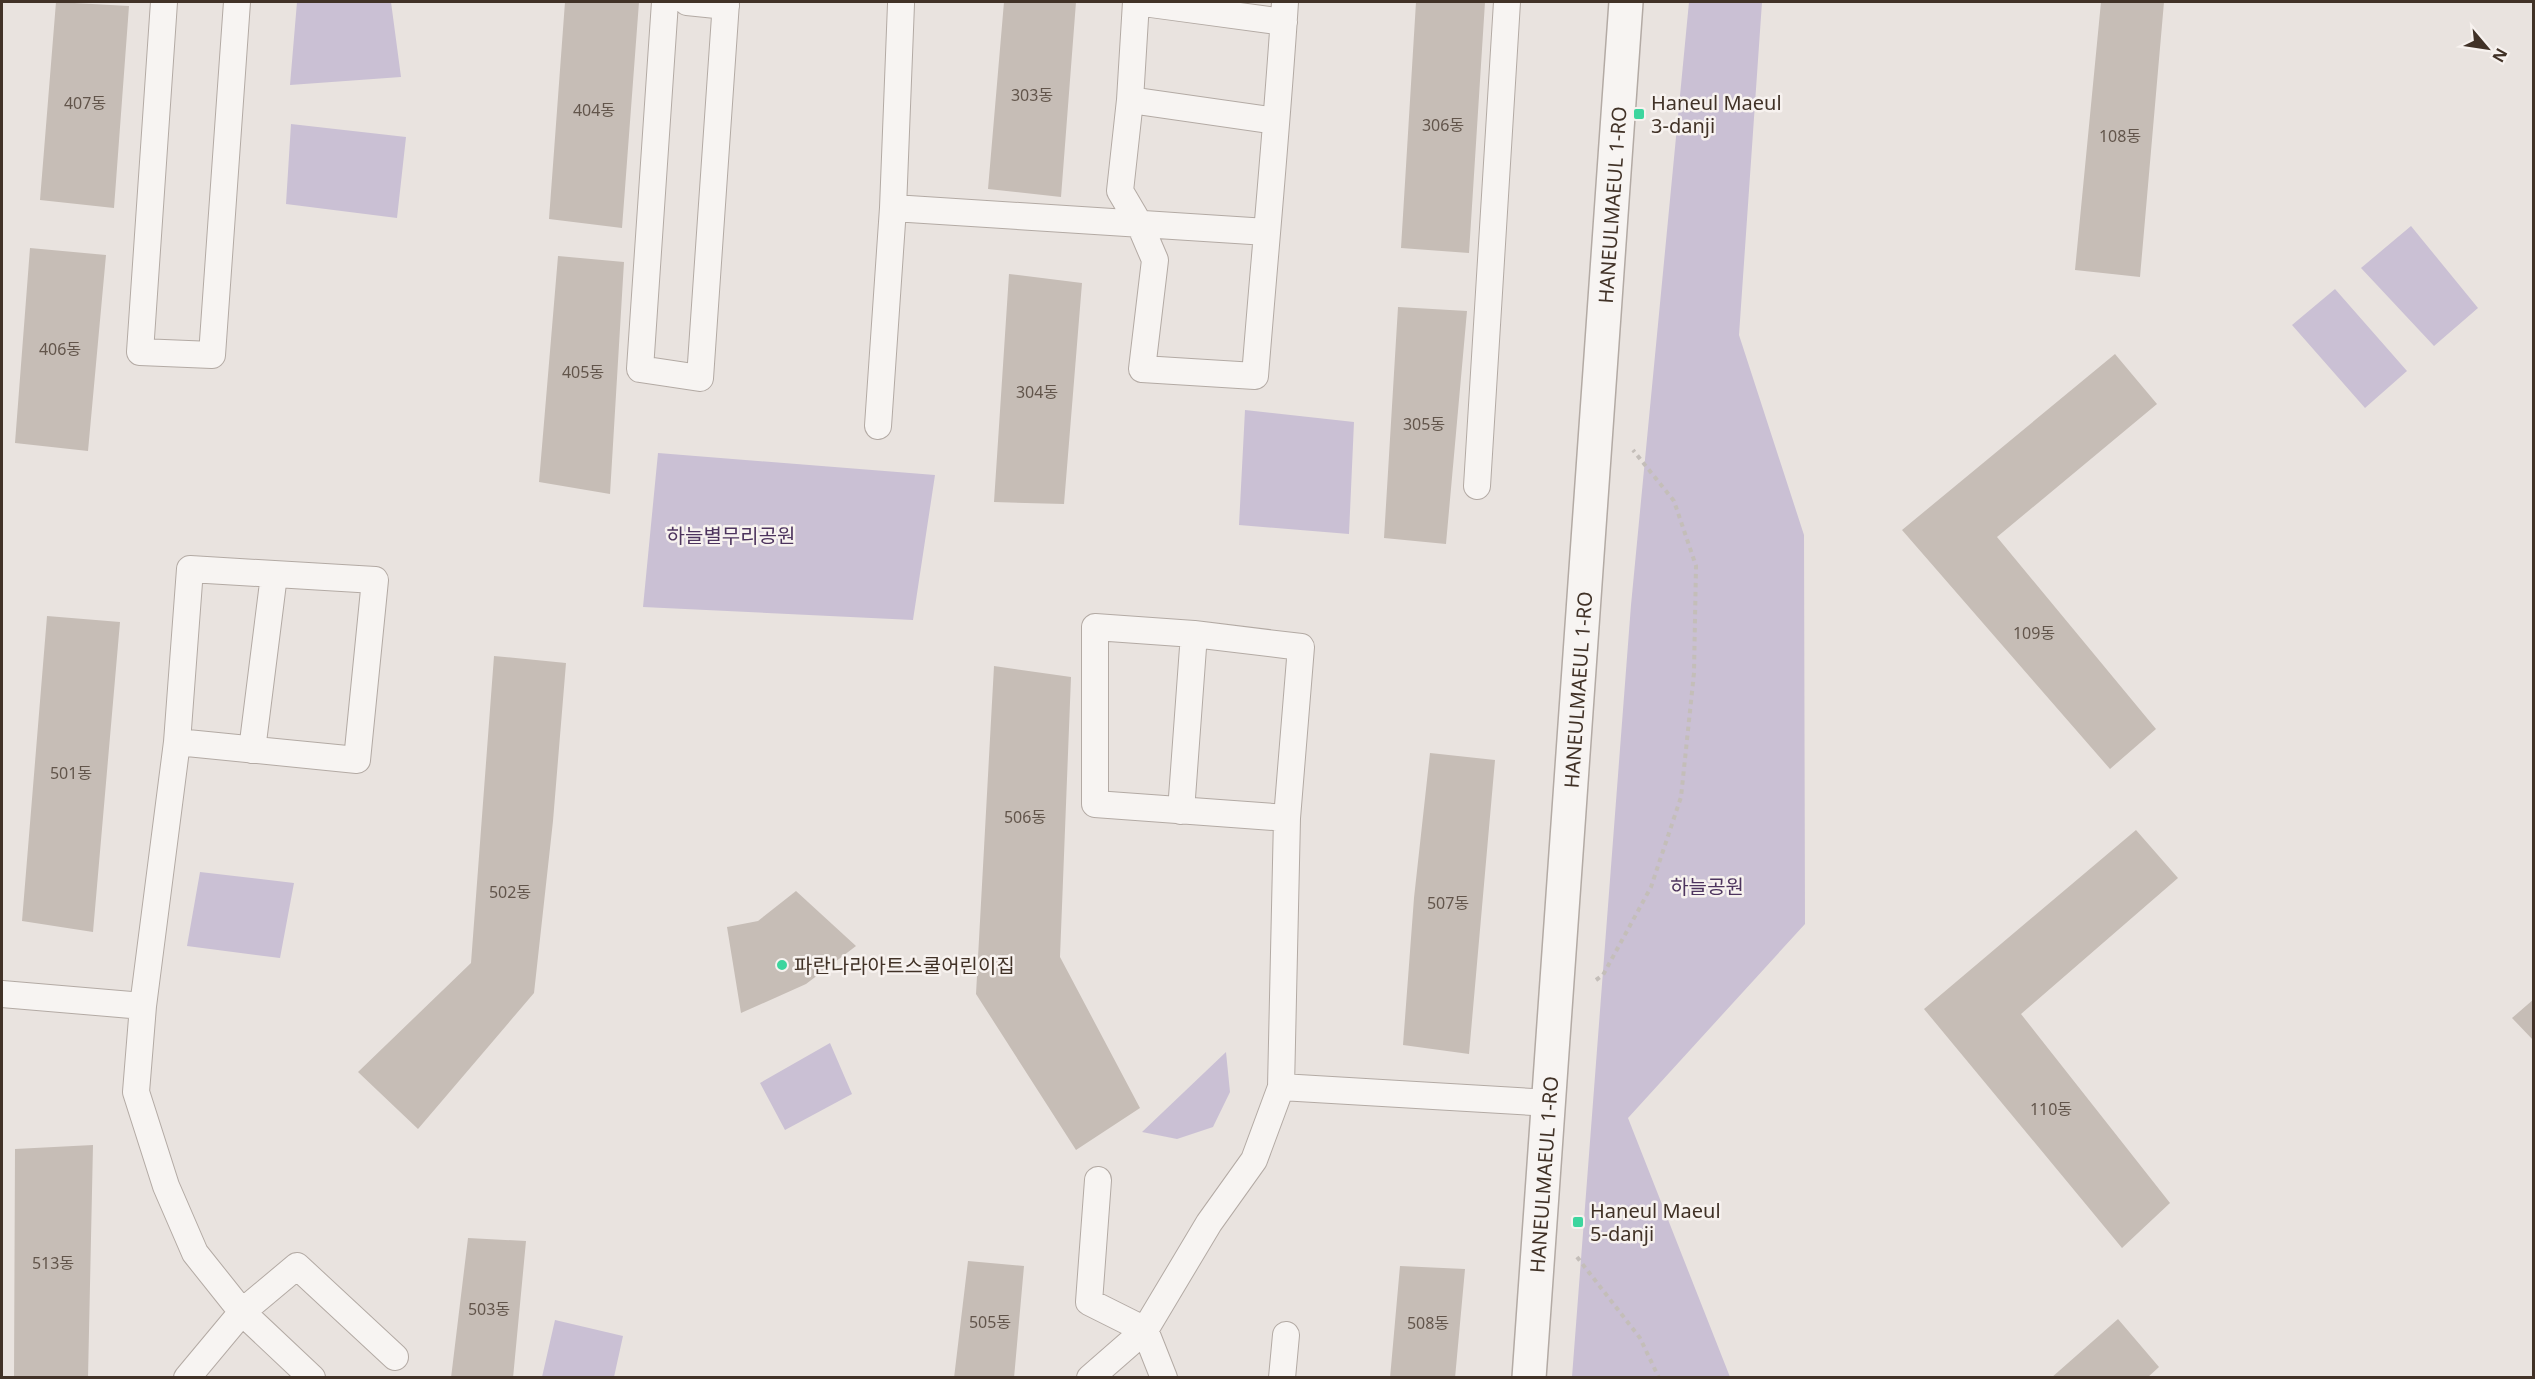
<svg xmlns="http://www.w3.org/2000/svg" width="2535" height="1379" font-family="'Noto Sans','Noto Sans KR',sans-serif">
  <style>
    .green { fill: #cac0d4 }
    .building { fill: #c6bdb6 }
    .lines { fill: none; stroke-linecap: round; stroke-linejoin: round }
    .service-casing { stroke: #b3aaa4; stroke-width: 28 }
    .tertiary-casing { stroke: #b3aaa4; stroke-width: 36 }
    .path { stroke: #c4beb9; stroke-width: 4; stroke-dasharray: 4.5 4.5; stroke-linecap: butt }
    .service { stroke: #f7f4f2; stroke-width: 26 }
    .tertiary { stroke: #f7f4f2; stroke-width: 33 }
    .poi-dot { fill: #3dd59e; stroke: #f7f2ef; stroke-width: 2 }
    .labels { text-anchor: middle; dominant-baseline: central; stroke-width: 5; stroke-linejoin: round; paint-order: stroke }
    .number-label { font-size: 16px; fill: #62554b }
    .poi-label { font-size: 20px; fill: #413227; stroke: #f7f2ef; text-anchor: start }
    .street-label { font-size: 20px; fill: #413227; stroke: #f7f2ef }
    .park-label { font-size: 20px; fill: #4d345e; stroke: #f7f2ef }
  </style>
  <rect width="100%" height="100%" fill="#e9e3df"/>
  <path class="green" d="M297,2H391L401,77L290,85Z
    M1689,2H1762L1739,335L1804,535L1805,924L1628,1118L1730,1377H1572L1631,605Z
    M291,124L406,137L397,218L286,204Z
    M2411,226L2478,308L2434,346L2361,268Z
    M2335,289L2407,371L2365,408L2292,325Z
    M1245,410L1354,422L1349,534L1239,525Z
    M658,453L935,475L913,620L643,607Z
    M200,872L294,883L280,958L187,946Z
    M830,1043L852,1094L785,1130L760,1083Z
    M1226,1052L1230,1092L1213,1127L1177,1139L1142,1132Z
    M555,1320L623,1336L614,1377H542Z"/>
  <path class="building" d="M56,2L129,6L114,208L40,200Z
    M565,2H639L622,228L549,219Z
    M1004,2H1076L1061,197L988,189Z
    M1416,2H1485L1469,253L1401,248Z
    M2101,2H2164L2140,277L2075,270Z
    M30,248L106,255L88,451L15,443Z
    M558,256L624,262L610,494L539,482Z
    M1009,274L1082,283L1064,504L994,502Z
    M1398,307L1467,311L1446,544L1384,538Z
    M2115,354L2157,404L1997,537L2156,729L2110,769L1902,530Z
    M47,616L120,622L93,932L22,921Z
    M494,656L566,663L553,821L534,993L418,1129L358,1072L471,963Z
    M994,666L1071,677L1060,957L1140,1108L1076,1150L976,994Z
    M1430,753L1495,760L1469,1054L1403,1045L1414,898Z
    M2136,830L2178,878L2021,1014L2170,1203L2122,1248L1924,1009Z
    M796,891L856,946L806,984L741,1013L727,927L758,921Z
    M2534,999V1041L2512,1018Z
    M93,1145L88,1378H14L15,1149Z
    M468,1238L526,1241L513,1378H451Z
    M968,1261L1024,1266L1014,1378H954Z
    M1400,1266L1465,1269L1455,1378H1390Z
    M2118,1319L2159,1367L2147,1378H2051Z"/>
  <g class="lines">
    <defs>
      <path id="service" d="M164,2L140,352L212,355L237,2
        M665,2L640,369L700,378L726,2
        M687,2L726,6
        M1284,22L1136,2L1130,100L1120,191L1140,225L1155,260L1142,369L1255,376C1265,251 1277,127 1285,2
        M1130,100L1276,121
        M893,208L1267,232
        M878,426L893,208L901,4
        M1477,486L1507,2
        M177,742L357,760L375,580L190,569L177,742L143,1006L136,1092L166,1186L195,1253L242,1312L312,1378
        M252,750L274,575
        M1181,811L1194,634
        M2,994L143,1006
        M1281,1087L1550,1103
        M1098,1180L1089,1302L1145,1330L1164,1378
        M187,1378L242,1312L297,1266L395,1357
        M1090,1378L1145,1330L1209,1223L1254,1160L1281,1087L1287,818L1301,647L1194,634L1095,627V804L1287,818
        M1282,1378L1286,1335"/>
      <g id="tertiary">
        <path id="s1" d="M1529,1378L1626,2"/>
      </g>
    </defs>
    <use href="#service" class="service-casing"/>
    <use href="#tertiary" class="tertiary-casing"/>
    <path class="path" d="M1596,980L1603,975L1651,887L1681,797L1694,673L1696,566L1674,501L1633,450
      M1577,1257L1640,1338L1659,1378"/>
    <use href="#service" class="service"/>
    <use href="#tertiary" class="tertiary"/>
  </g>
  <g class="poi-dot">
    <rect x="1633" y="108" width="12" height="12" rx="3"/>
    <circle cx="782" cy="965" r="6"/>
    <rect x="1572" y="1216" width="12" height="12" rx="3"/>
  </g>
  <g class="labels">
    <g class="number-label">
      <text x="1032" y="95">303동</text>
      <text x="85" y="103">407동</text>
      <text x="594" y="110">404동</text>
      <text x="1443" y="125">306동</text>
      <text x="2120" y="136">108동</text>
      <text x="60" y="349">406동</text>
      <text x="583" y="372">405동</text>
      <text x="1037" y="392">304동</text>
      <text x="1424" y="424">305동</text>
      <text x="2034" y="633">109동</text>
      <text x="71" y="773">501동</text>
      <text x="1025" y="817">506동</text>
      <text x="510" y="892">502동</text>
      <text x="1448" y="903">507동</text>
      <text x="2051" y="1109">110동</text>
      <text x="53" y="1263">513동</text>
      <text x="489" y="1309">503동</text>
      <text x="990" y="1322">505동</text>
      <text x="1428" y="1323">508동</text>
    </g>
    <g class="poi-label">
      <text x="1651" y="102">Haneul Maeul<tspan x="1651" dy="23">3-danji</tspan></text>
      <text x="794" y="965">파란나라아트스쿨어린이집</text>
      <text x="1590" y="1210">Haneul Maeul<tspan x="1590" dy="23">5-danji</tspan></text>
    </g>
    <g class="street-label">
      <text stroke="none"><textPath href="#s1" startOffset="1176">HANEULMAEUL 1-RO</textPath></text>
      <text stroke="none"><textPath href="#s1" startOffset="690">HANEULMAEUL 1-RO</textPath></text>
      <text stroke="none"><textPath href="#s1" startOffset="204">HANEULMAEUL 1-RO</textPath></text>
    </g>
    <g class="park-label">
      <text x="731" y="535">하늘별무리공원</text>
      <text x="1707" y="886">하늘공원</text>
    </g>
  </g>
  <rect width="2535" height="1379" fill="none" stroke="#413227" stroke-width="6"/>
  <g transform="translate(2487 48) rotate(119)" stroke="#f7f2ef" stroke-width="4.5" paint-order="stroke">
  <path d="M0-4.5L10 22L0 15L-10 22Z" fill="#413227"/>
  <text y="-9" font-size="16" font-weight="bold" text-anchor="middle" fill="#413227">N</text>
  </g>
</svg>
